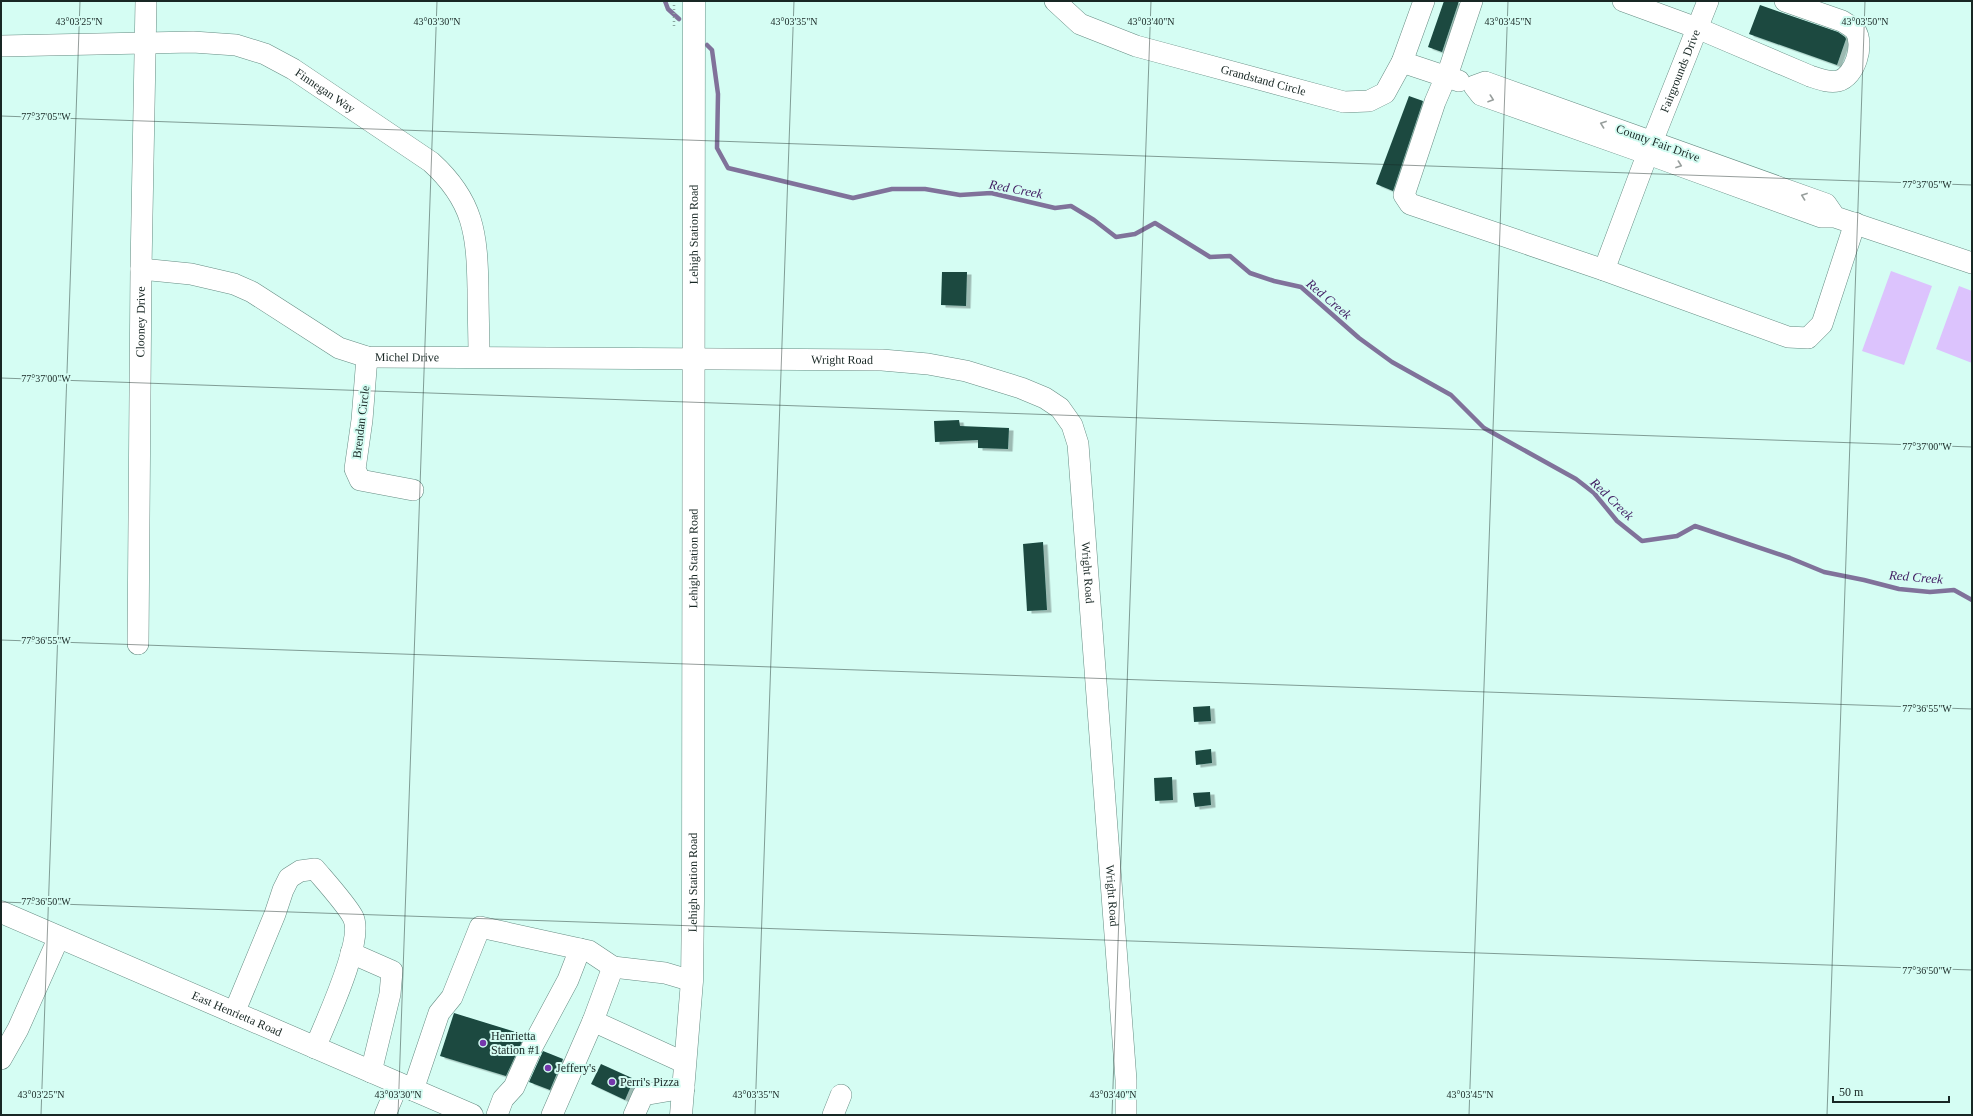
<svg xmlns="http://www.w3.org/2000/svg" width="1973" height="1116" font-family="'Times New Roman',serif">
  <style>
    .green { fill: #dcc3fd }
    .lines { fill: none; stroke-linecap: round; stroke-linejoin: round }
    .stream { stroke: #80729a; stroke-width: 4.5 }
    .building { fill: #1a4a41; filter: url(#shadow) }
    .minor-casing { stroke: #668c83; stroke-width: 22 }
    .major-casing { stroke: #668c83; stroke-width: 23 }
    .path { stroke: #89a7a0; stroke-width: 2.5; stroke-dasharray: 1 3; stroke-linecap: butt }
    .minor { stroke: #fff; stroke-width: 21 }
    .major { stroke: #fff; stroke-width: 22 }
    .oneway { stroke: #979e9c }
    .ticks { fill: none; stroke: #182724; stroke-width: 1; stroke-opacity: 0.45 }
    .poi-dot { fill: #7537ac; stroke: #d5fdf3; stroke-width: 1.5 }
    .labels { text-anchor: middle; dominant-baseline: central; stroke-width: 4; stroke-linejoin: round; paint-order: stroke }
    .street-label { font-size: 12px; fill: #182724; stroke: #d5fdf3 }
    .poi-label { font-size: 12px; fill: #182724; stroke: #d5fdf3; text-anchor: start }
    .water-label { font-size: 13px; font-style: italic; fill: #401b61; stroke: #d5fdf3 }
    .ticks-label { font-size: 10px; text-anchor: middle; fill: #182724; stroke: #d5fdf3; stroke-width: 4; stroke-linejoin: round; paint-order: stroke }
  </style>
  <defs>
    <filter id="shadow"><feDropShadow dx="4.5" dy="2.5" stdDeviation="0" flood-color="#0004"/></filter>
  </defs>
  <rect width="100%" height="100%" fill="#d5fdf3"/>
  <path class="green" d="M1891,271L1932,286L1904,365L1862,351Z
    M1959,286L1972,291V363L1936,349Z"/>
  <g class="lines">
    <path class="stream" d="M665,1L668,9L679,19
      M707,45L712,50L718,94L717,148L728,168L853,198L892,189H925L960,195L991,193L1055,208L1071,206L1094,220L1116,237L1135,234L1155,223L1210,257L1230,256L1250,273L1274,281L1301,287L1359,338L1392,362L1451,395L1484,428L1576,479L1594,493L1617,521L1642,541L1677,536L1695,526L1790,558L1824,572L1864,580L1899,589L1930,592L1954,590L1972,600"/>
  </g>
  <path class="building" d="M1444,1H1459L1442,52L1428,47Z
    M1760,5L1838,32L1845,37L1846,39L1837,65L1749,34Z
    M1409,96L1423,101L1393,191L1376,184Z
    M942,272H967L966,306L941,305Z
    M959,420L960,426L1009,428L1008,449L978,448V440L935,442L934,421Z
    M1043,542L1047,610L1027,611L1023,544Z
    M1210,706L1211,721L1194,722L1193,707Z
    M1211,749L1212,763L1196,765L1195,751Z
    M1172,777L1173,800L1155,801L1154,778Z
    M1210,792L1211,805L1195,807L1193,793Z
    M454,1013L525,1035L506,1076L440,1056Z
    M543,1051L563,1059L550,1090L529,1082Z
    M601,1064L634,1079L625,1100L591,1084Z"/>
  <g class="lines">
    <defs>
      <g id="minor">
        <path id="s1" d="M1055,1L1080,24L1136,46L1344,102L1369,101L1385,93L1402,62L1424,1"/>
        <path d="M1472,1L1450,67L1435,102L1404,195L1410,204L1604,270L1788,337L1808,338L1822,324L1855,223"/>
        <path d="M1623,1L1697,28L1810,76C1819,79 1829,83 1838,81C1855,77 1865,44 1855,30C1851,26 1847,24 1842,21L1785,1"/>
        <path id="s2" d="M1,46L193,42L236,45L265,54L293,69L431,162C474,201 477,234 478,289C478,312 479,335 479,357"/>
        <path d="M1402,62L1459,81"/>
        <path d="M1835,217L1826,204L1485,82L1474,86L1481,95L1648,154L1821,217H1835L1972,263"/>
        <path id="s3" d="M141,269L191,274L234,284L252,292L339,348L367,357L882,360L928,364L966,371L1021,388L1045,398L1060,408L1072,425L1078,444L1126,1080V1115"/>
        <path id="s4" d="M1604,270L1652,142L1708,1"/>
        <path d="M367,357L362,420L355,469L360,480L413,490"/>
        <path id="s5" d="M138,644L141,269L146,1"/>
        <path d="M351,953L392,971L390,994L371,1072"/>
        <path d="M234,1013L275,914L283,890L289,878L300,871L315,869C326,882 346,904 353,917C365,940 325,1023 315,1048"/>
        <path d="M593,1021L613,967L665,973L692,981"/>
        <path d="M1,1059L18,1029L59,937"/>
        <path d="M413,1090L439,1013L452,997L480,927L589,951L613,967"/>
        <path d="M385,1115L398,1084"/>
        <path d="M497,1115L503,1099L514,1087L532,1047L568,980L580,949"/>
        <path d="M552,1115L593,1021L685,1063"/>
        <path d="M634,1115L643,1095L684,1088"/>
        <path d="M833,1115L841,1095"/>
      </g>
      <g id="major">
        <path id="s6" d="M1,912L472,1115"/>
        <path id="s7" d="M681,1115L692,981L693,901L694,1"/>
      </g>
    </defs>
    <use href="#minor" class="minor-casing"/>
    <use href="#major" class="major-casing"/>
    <path class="path" d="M674,1V28"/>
    <use href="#minor" class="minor"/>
    <use href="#major" class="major"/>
  </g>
  <defs><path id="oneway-chevron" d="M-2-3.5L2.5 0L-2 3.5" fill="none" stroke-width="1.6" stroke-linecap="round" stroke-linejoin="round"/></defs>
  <g class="oneway">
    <use href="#oneway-chevron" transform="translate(1491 99) rotate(19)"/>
    <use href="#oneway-chevron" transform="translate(1603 124) rotate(-160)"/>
    <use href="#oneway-chevron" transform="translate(1679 165) rotate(20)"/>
    <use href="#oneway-chevron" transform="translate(1804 196) rotate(-160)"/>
  </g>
  <path class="ticks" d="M1,116L1972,185M1,378L1972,447M1,640L1972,709M1,902L1972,970M41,1115L80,1M398,1115L437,1M755,1115L794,1M1112,1115L1151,1M1469,1115L1508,1M1827,1115L1865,1"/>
  <g class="poi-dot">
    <circle cx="483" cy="1043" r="4"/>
    <circle cx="548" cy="1068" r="4"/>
    <circle cx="612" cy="1082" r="4"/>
  </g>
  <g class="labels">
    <g class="street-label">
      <text stroke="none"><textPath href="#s4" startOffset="213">Fairgrounds Drive</textPath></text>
      <text stroke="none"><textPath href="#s1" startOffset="226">Grandstand Circle</textPath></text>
      <text stroke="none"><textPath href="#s2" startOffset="336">Finnegan Way</textPath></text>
      <text transform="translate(1658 143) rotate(20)">County Fair Drive</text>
      <text stroke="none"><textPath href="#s7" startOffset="881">Lehigh Station Road</textPath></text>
      <text stroke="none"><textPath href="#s5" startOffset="322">Clooney Drive</textPath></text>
      <text stroke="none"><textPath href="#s3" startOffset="287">Michel Drive</textPath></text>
      <text stroke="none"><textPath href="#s3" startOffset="722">Wright Road</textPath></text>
      <text transform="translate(361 422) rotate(-83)">Brendan Circle</text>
      <text stroke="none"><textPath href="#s7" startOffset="557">Lehigh Station Road</textPath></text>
      <text stroke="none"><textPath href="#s3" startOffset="1118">Wright Road</textPath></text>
      <text stroke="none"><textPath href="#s7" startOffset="233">Lehigh Station Road</textPath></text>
      <text stroke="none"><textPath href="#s3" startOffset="1442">Wright Road</textPath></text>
      <text stroke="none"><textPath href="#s6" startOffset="257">East Henrietta Road</textPath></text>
    </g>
    <g class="poi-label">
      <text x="491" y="1036">Henrietta<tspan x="491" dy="14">Station #1</tspan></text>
      <text x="556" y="1068">Jeffery's</text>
      <text x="620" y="1082">Perri's Pizza</text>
    </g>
    <g class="water-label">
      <text transform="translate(1016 189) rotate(11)">Red Creek</text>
      <text transform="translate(1329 299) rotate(40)">Red Creek</text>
      <text transform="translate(1612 499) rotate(44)">Red Creek</text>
      <text transform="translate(1916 577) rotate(5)">Red Creek</text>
    </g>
  </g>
  <g class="ticks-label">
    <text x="79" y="25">43°03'25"N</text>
    <text x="437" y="25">43°03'30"N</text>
    <text x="794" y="25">43°03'35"N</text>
    <text x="1151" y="25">43°03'40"N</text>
    <text x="1508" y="25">43°03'45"N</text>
    <text x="1865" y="25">43°03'50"N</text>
    <text x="46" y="120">77°37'05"W</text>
    <text x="1927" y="188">77°37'05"W</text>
    <text x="46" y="382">77°37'00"W</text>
    <text x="1927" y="450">77°37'00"W</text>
    <text x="46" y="644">77°36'55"W</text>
    <text x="1927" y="712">77°36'55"W</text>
    <text x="46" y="905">77°36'50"W</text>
    <text x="1927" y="974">77°36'50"W</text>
    <text x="41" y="1098">43°03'25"N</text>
    <text x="398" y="1098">43°03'30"N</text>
    <text x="756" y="1098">43°03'35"N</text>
    <text x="1113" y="1098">43°03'40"N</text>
    <text x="1470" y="1098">43°03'45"N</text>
  </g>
  <rect width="1973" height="1116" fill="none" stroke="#182724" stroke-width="4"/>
  <path d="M1833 1096v6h116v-6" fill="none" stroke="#182724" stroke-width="2"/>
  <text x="1839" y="1096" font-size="12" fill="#182724" stroke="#d5fdf3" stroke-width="3" paint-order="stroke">50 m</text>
</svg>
